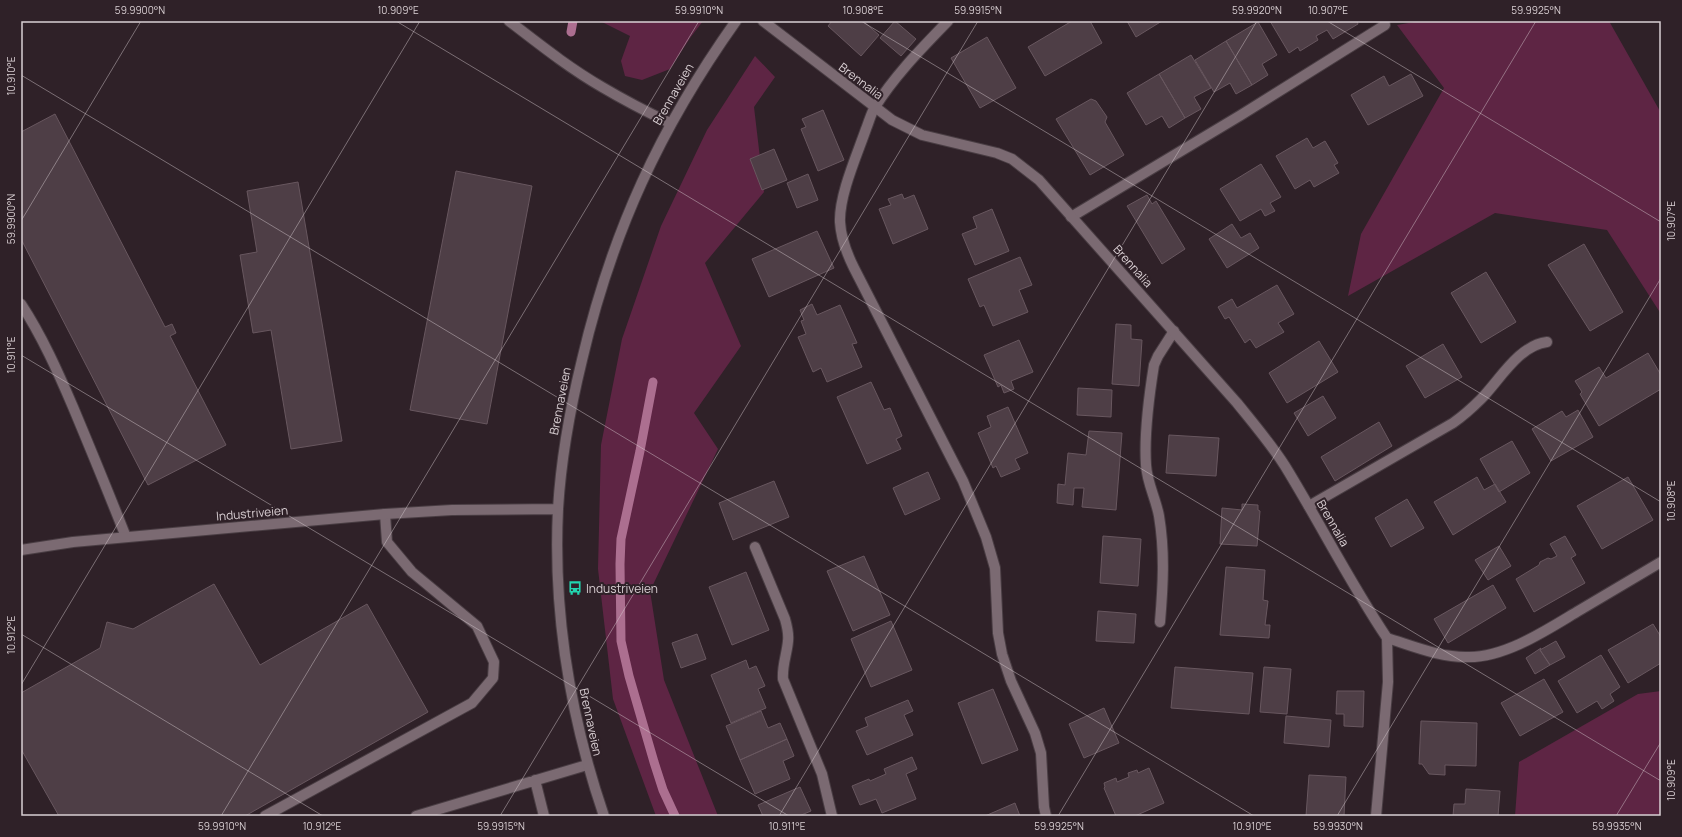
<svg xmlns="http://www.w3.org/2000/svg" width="1682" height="837" font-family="Manrope,sans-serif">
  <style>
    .green { fill: #5e2544 }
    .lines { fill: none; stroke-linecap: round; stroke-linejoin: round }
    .stream { stroke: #ac6f90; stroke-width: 9 }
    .building { fill: #4e3e46; stroke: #68575f }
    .service-casing { stroke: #493d43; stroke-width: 12 }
    .minor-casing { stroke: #493d43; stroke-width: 12 }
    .service { stroke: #7b6a72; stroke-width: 10 }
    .minor { stroke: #7b6a72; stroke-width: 10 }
    .ticks { fill: none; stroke: #d9cfd3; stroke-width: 1; stroke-opacity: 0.45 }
    .labels { text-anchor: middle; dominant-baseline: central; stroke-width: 4; stroke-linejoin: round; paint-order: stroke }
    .street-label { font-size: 12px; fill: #d9cfd3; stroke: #2f2128 }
    .poi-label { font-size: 12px; fill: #d9cfd3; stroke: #2f2128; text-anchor: start }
    .neatline { fill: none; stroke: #d9cfd3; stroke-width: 1.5 }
    .ticks-label { font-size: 10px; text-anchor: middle; fill: #d9cfd3 }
  </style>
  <rect width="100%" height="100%" fill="#2f2128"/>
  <path class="green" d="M600,21H703L690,38L670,69L642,80L625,76L621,61L630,36Z
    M1420,21H1609L1661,113V314L1607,230L1495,213L1348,296L1361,234L1444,88L1397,25Z
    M755,56L775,77L754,107L764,192L705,263L741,346L694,413L718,449L650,591L664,680L718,816H656L613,699L598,569L601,445L622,339L661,226L707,130Z
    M1661,691V816H1515L1519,762L1638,694Z"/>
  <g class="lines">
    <path class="stream" d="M571,32L573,21
      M653,382L640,451L621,539L620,564L621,641L629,676L654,762L663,790L675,816"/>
  </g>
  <path class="building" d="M832,21H863L879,35L861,56L828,26Z
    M895,21L916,39L901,56L880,38Z
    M1072,21H1090L1102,43L1045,76L1028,47Z
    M1127,21H1162L1136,37Z
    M1270,21H1335L1336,22L1357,21L1358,24L1333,39L1327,30L1316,36L1318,40L1300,51L1298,47L1289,53Z
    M1258,22L1277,55L1262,64L1268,75L1252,85L1226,41Z
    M987,37L1016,88L980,108L951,58Z
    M1226,41L1252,85L1236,94L1230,83L1214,92L1195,60Z
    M1191,55L1211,88L1194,97L1201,109L1185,118L1159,74Z
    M1159,74L1185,118L1169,128L1162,116L1146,125L1127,93Z
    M1411,74L1423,96L1368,125L1351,95L1384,76L1389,86Z
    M1091,99L1096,101L1107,117L1105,122L1124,155L1090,175L1056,119Z
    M823,110L844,160L818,171L801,129L806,127L802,119Z
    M55,114L165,327L172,324L176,333L170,336L226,445L148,485L21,239V132Z
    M1307,138L1313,148L1325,141L1338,163L1334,165L1339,173L1314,187L1310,180L1295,189L1276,156Z
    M774,149L787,180L762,190L750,159Z
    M1261,164L1281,197L1270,203L1275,211L1265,216L1261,209L1240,221L1220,189Z
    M456,171L532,186L487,424L410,410Z
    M808,174L818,200L797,208L787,183Z
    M298,182L342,441L291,449L271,330L253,333L240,255L257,252L247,191Z
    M902,194L904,199L914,195L928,229L893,244L879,209L891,205L888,199Z
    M1147,195L1152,204L1156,201L1185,249L1162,264L1127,206Z
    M992,209L1009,251L975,265L962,234L977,228L973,217Z
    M1232,224L1241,238L1250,233L1259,248L1227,268L1209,239Z
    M817,231L834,268L769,297L752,259Z
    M1584,244L1623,312L1590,331L1548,265Z
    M1020,257L1032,285L1019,290L1028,312L993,326L984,305L980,307L968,279Z
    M1486,272L1516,322L1481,343L1451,293Z
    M1277,285L1294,314L1278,323L1284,332L1256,348L1250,339L1245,343L1229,317L1225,319L1218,307L1232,299L1237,308Z
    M812,304L817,315L840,305L857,343L852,344L862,367L827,382L821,368L813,372L798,337L806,334L801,321L804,320L800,310Z
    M1116,324L1131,325V339L1142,340L1139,386L1112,384Z
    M1019,340L1033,372L1011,381L1014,389L1004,393L1001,385L998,387L984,355Z
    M1319,341L1338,372L1287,403L1269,373Z
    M1443,344L1462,377L1425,398L1406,366Z
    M1648,353L1661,375V389L1599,426L1580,394L1582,392L1575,381L1599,367L1606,378Z
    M871,382L884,410L890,408L902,436L896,439L901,449L867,464L837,397Z
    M1078,388L1112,390L1111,417L1077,415Z
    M1323,396L1336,418L1308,436L1294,413Z
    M1008,407L1028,453L1015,459L1020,469L1001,477L996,466L993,468L978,433L991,427L987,416Z
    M1578,410L1593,437L1551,461L1532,429L1562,411L1566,417Z
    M1379,422L1392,446L1335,481L1321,457Z
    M1089,431L1122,433L1116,510L1082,507L1084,488H1074L1073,505L1057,503L1058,484L1065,485L1068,453L1086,455Z
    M1169,435L1219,438L1216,476L1166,473Z
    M1512,441L1530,473L1499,492L1480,459Z
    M928,472L940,499L905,515L893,488Z
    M1477,477L1484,490L1495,484L1506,502L1453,535L1434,502Z
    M1628,477L1653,520L1602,549L1577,506Z
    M774,481L789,517L733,540L719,503Z
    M1407,499L1424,528L1391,547L1375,518Z
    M1242,504L1258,505V510L1260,511L1257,546L1220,544L1222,508L1242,510Z
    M1103,536L1141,539L1138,586L1100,583Z
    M1565,536L1576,555L1571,558L1585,583L1534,612L1516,579L1539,565L1540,562L1548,558L1551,559L1557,556L1550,544Z
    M1499,546L1511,566L1488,580L1475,560Z
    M864,556L890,615L853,631L827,571Z
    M1226,567L1265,570L1263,600L1268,601L1265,625H1270L1269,638L1220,635Z
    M746,572L769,630L732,645L709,587Z
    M214,584L260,665L367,604L428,712L245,816H59L21,749V693L100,648L107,622L133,629Z
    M1493,585L1506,608L1448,643L1434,619Z
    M1098,611L1136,614L1134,643L1096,641Z
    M891,621L912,670L871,687L851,639Z
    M1653,624L1661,637V663L1628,683L1608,650Z
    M697,634L706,659L681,668L672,643Z
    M1556,641L1565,657L1550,665L1540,650Z
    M1541,648L1540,650L1550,665L1535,674L1526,658Z
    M1601,655L1620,687L1610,694L1614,701L1602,709L1597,701L1577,713L1558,681Z
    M746,660L749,669L756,666L765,686L758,689L766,708L731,723L711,675Z
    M1175,667L1253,673L1249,714L1171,708Z
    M1264,667L1291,669L1287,714L1260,712Z
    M1544,679L1563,712L1520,736L1501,703Z
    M993,689L1018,750L982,764L958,703Z
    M1337,691H1364L1363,727L1344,726V714H1336Z
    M908,700L913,711L904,715L913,735L867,755L856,731L868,726L865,718Z
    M1104,708L1119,743L1084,758L1069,724Z
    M761,711L768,728L780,723L787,739L740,760L726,726Z
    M1286,716L1331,720L1329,747L1284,743Z
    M1421,721L1477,723L1476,766L1445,765V775L1429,774L1422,764H1419Z
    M787,739L794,756L783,761L790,779L755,794L740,760Z
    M912,757L917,769L906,774L916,799L882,813L876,799L860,805L852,786L869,779L870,781L886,774L884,769Z
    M1149,768L1164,803L1135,816H1116L1104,788L1105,787L1104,783L1116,778L1117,782L1129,777L1128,773L1137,770L1138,773Z
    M1309,775L1346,777L1344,816H1306Z
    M800,787L811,811L799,816H763L758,805Z
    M1466,789L1500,791L1498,816H1453L1454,804H1465Z
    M1015,803L1020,816H985Z"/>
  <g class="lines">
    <defs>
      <path id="service" d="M509,21C539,44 569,68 602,87C624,100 647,112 670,123
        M948,21C922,48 895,75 875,107C871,113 869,122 866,129C857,155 839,195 840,222C841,239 847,254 854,268L963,481L986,537L995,568L998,633L1002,654L1011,681L1035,733L1041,753L1044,807L1046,816
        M1071,217L1241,115L1385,25
        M21,304C42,336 58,372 73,407C91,450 109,494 126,537
        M1309,506L1453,423C1463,416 1472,408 1481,399C1499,381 1519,345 1547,342
        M755,547L785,619C787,626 789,633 788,641C787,654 782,665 783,679L822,774L832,816
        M1160,622C1163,586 1165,552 1159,516C1156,499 1147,483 1146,465C1144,435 1149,396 1154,365L1158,356L1174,331
        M535,780L544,816
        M265,816L472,703L493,678L494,662L477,626L412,572L387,542L385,514
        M416,816L587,765
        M1376,816L1388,682L1387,638C1413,646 1441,658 1469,657C1507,657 1548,629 1580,610C1607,594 1634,578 1661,562"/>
      <path id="minor" d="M763,21L892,120L922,135L997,153L1012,159L1039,180L1237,403C1254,424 1271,444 1285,466C1320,523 1350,583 1387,638
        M21,550L73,542L385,514L452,510L558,509
        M604,816C571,719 553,613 558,509C561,459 570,409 582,360C612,232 660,128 736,21"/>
    </defs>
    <use href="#service" class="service-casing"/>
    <use href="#minor" class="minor-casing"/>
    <use href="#service" class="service"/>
    <use href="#minor" class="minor"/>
  </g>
  <path class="ticks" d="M396,21L1661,781M861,21L1661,502M1327,21L1661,222M21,75L1254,816M21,221L141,21M21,355L789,816M21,634L323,816M21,685L420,21M221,816L699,21M500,816L978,21M779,816L1257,21M1058,816L1536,21M1337,816L1661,278M1616,816L1661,742"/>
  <defs>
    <symbol id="bus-bare" viewBox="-9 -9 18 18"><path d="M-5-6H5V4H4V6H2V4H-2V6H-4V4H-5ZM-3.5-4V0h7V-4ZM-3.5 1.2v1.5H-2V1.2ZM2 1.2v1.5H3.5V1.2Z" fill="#22d5af" stroke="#2f2128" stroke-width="2.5" paint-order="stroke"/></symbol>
  </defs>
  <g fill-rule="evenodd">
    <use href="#bus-bare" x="565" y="578" width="20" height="20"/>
  </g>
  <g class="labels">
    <g class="street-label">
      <text transform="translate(861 81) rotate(37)">Brennalia</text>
      <text transform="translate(673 94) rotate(-60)">Brennaveien</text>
      <text transform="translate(1133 266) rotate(48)">Brennalia</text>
      <text transform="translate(560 401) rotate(-79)">Brennaveien</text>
      <text transform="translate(252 513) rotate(-5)">Industriveien</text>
      <text transform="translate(1333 523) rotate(60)">Brennalia</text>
      <text transform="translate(591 722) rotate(78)">Brennaveien</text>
    </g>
    <g class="poi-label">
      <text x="586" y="588">Industriveien</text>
    </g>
  </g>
  <rect width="1682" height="837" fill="none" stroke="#2f2128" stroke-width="44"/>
  <rect x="22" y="22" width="1638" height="793" class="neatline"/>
  <g class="ticks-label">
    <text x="140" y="14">59.9900°N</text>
    <text x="398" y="14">10.909°E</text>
    <text x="699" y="14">59.9910°N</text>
    <text x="863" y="14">10.908°E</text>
    <text x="978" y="14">59.9915°N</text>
    <text x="1257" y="14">59.9920°N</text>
    <text x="1328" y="14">10.907°E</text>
    <text x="1536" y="14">59.9925°N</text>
    <text transform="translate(11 76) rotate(-90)" y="4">10.910°E</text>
    <text transform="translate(11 219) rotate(-90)" y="4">59.9900°N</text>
    <text transform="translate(1671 221) rotate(-90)" y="4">10.907°E</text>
    <text transform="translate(11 355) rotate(-90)" y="4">10.911°E</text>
    <text transform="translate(1671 501) rotate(-90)" y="4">10.908°E</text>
    <text transform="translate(11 635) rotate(-90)" y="4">10.912°E</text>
    <text transform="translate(1671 780) rotate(-90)" y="4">10.909°E</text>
    <text x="222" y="830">59.9910°N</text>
    <text x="322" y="830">10.912°E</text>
    <text x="501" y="830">59.9915°N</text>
    <text x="787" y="830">10.911°E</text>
    <text x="1059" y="830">59.9925°N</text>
    <text x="1252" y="830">10.910°E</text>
    <text x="1338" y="830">59.9930°N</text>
    <text x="1617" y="830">59.9935°N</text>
  </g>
</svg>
